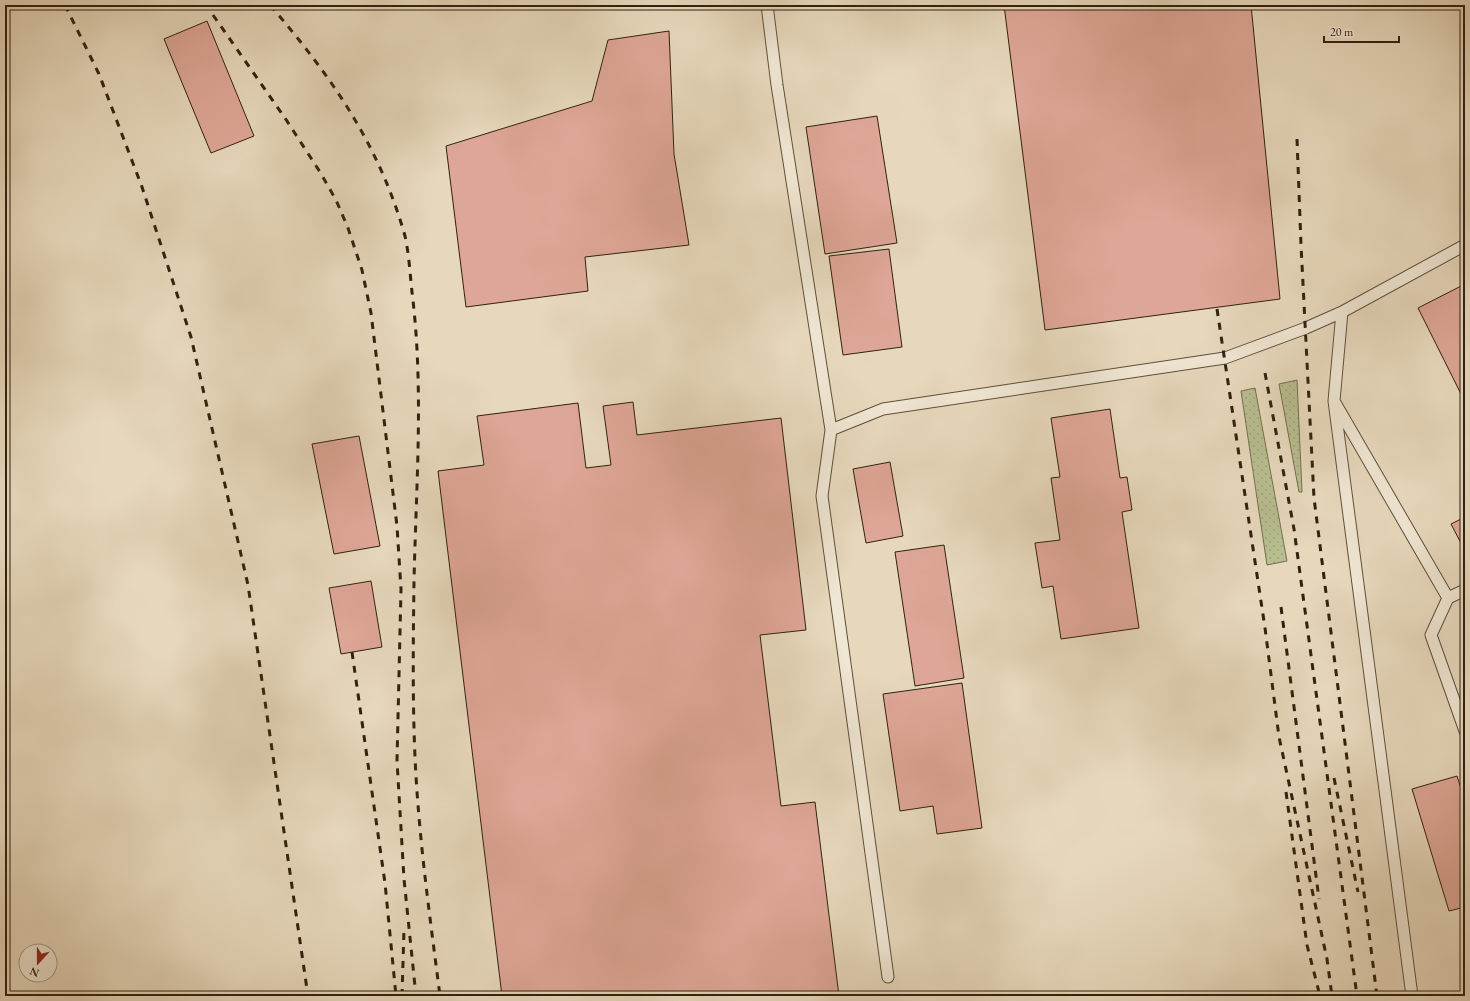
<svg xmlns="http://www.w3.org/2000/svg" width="1470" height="1001" font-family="'EB Garamond',serif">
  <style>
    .grass { fill: url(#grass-dots); stroke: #74704f }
    .building { fill: #dea696; stroke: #31210f }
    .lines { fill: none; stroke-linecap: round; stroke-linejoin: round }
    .service-casing { stroke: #5e4f3a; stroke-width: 13 }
    .service { stroke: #efe6d3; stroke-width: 11 }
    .rail { stroke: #31210f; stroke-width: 3; stroke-dasharray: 7 7; stroke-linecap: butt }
  </style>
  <defs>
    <pattern id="grass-dots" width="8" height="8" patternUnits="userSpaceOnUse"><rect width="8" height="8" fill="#b8be8f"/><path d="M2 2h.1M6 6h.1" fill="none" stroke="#9fa37a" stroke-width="1.8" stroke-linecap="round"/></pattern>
  </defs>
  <rect width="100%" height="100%" fill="#e7d8bc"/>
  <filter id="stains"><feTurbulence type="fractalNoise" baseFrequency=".005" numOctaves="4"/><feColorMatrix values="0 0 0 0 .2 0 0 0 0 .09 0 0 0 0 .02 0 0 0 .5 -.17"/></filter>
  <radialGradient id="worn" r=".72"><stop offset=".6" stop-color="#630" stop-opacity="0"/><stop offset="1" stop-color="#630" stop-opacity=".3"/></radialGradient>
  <path class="grass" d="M1297,380L1302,492H1299L1279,384Z
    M1255,388L1287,561L1267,565L1241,391Z"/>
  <path class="building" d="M1004,5H1251L1280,299L1045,330Z
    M207,21L254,136L211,153L164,39Z
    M669,31L674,154L689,245L585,257L588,291L466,307L446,146L592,101L608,40Z
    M877,116L897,243L825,254L806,127Z
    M889,249L902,347L843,355L829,256Z
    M1465,284V402L1418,308Z
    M633,402L637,435L781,418L806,630L760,635L781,806L815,802L839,996H502L438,471L484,465L477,416L578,403L586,468L611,465L603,406Z
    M1110,409L1120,478L1127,477L1132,510L1122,512L1139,628L1061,639L1053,586L1042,588L1035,543L1060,540L1051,478L1060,477L1051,418Z
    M359,436L380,546L334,554L312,444Z
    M890,462L903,536L866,543L853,469Z
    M1465,517V551L1451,524Z
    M944,545L964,678L915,686L895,552Z
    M371,581L382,647L341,654L329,588Z
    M962,683L982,828L937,834L933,806L900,811L883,694Z
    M1457,776L1465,801V907L1449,911L1412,789Z"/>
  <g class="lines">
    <defs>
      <path id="service" d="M767,5L777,85L831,430
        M1342,312L1334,401L1448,598L1465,590
        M1334,401L1412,996
        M1448,598L1431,635L1465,731
        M888,977L822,496L831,430L883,409L1225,358L1306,328L1342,312L1465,245"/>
    </defs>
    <use href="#service" class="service-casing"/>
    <use href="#service" class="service"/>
    <path class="rail" d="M65,5L99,74L142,187L191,337L248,585L308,996
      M270,5C331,76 379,144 405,236C409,254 410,274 412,292C424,388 416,486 414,582C413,656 412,732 418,805C423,869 432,933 440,996
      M213,15L285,118L320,172L336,200L348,228L362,270L371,313L397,526L401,589L397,761L404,879L416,996
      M1297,139L1301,245L1314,498L1377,996
      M1217,309L1265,628L1279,737L1327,959L1332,996
      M1265,373L1294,529L1357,996
      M1281,607L1319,899
      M352,652L385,883L396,996
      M1334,778L1358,892
      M1286,792L1307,945L1320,996
      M402,996L404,929"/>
  </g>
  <rect width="1470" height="1001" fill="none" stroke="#e7d8bc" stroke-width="20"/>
  <rect x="6" y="6" width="1458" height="989" fill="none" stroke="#31210f" stroke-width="2"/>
  <rect x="10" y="10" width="1450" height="981" fill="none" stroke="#31210f"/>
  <g transform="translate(38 963) rotate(201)"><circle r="19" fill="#efe6d3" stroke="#a39785"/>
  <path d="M0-3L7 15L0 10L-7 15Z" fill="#8f2418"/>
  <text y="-6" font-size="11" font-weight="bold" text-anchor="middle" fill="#31210f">N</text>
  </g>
  <path d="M1324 36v6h75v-6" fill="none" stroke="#31210f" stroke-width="2"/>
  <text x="1330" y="36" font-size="12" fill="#31210f" stroke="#efe6d3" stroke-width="3" paint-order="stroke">20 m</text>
  <rect width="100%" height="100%" filter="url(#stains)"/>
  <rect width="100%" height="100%" fill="url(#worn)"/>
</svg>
